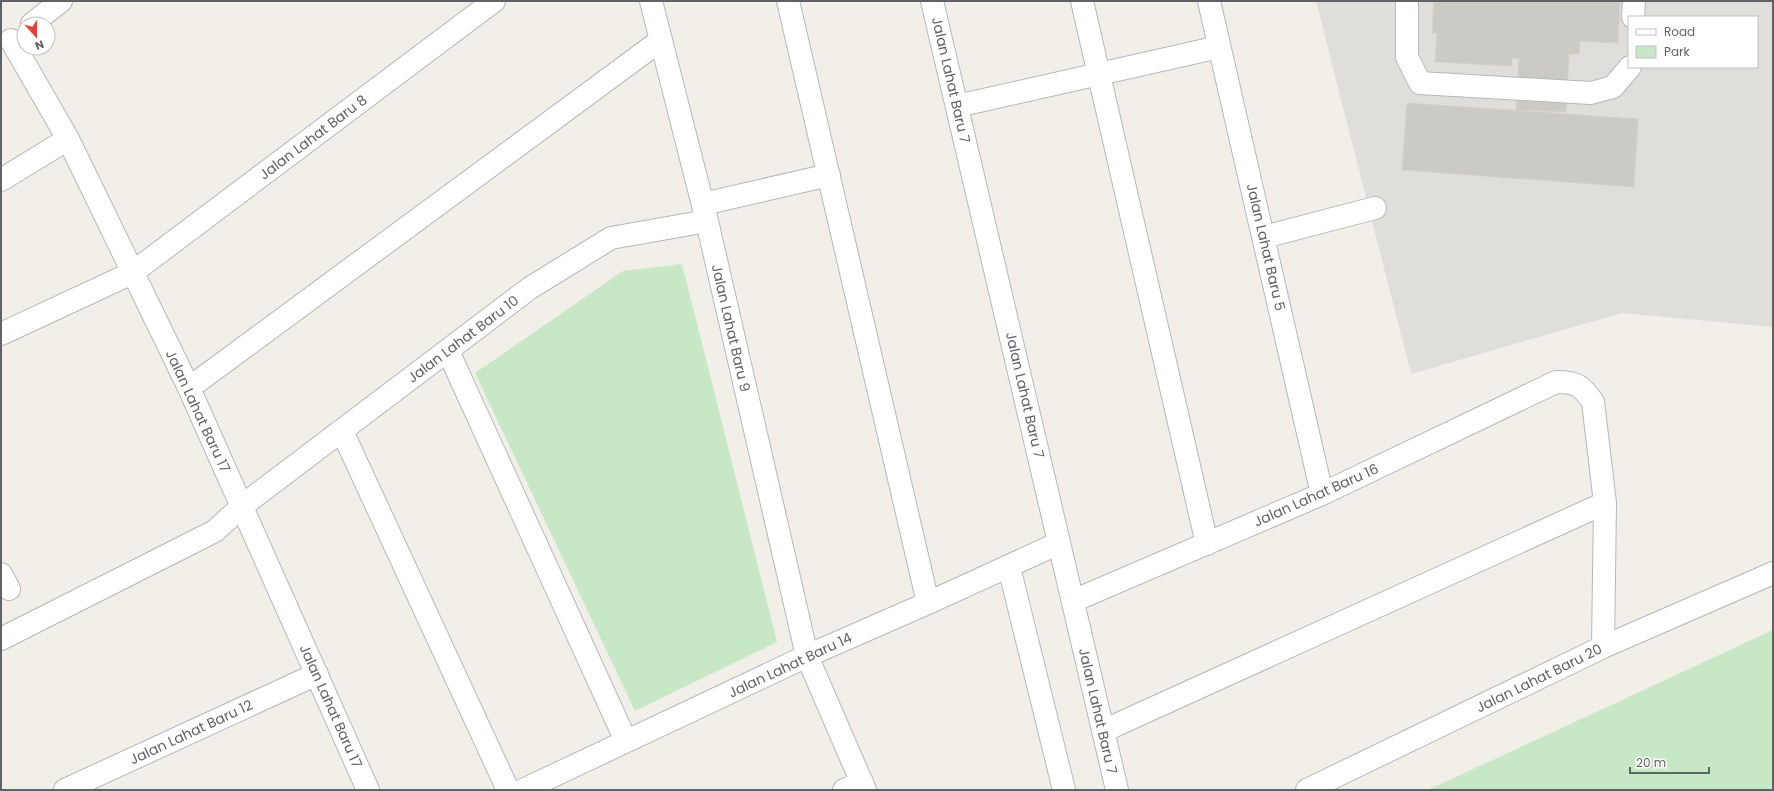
<svg xmlns="http://www.w3.org/2000/svg" width="1774" height="791" font-family="Poppins,sans-serif">
  <style>
    .industrial { fill: #e0deda; fill-rule: evenodd }
    .green { fill: #c6e8c5 }
    .building { fill: #cccac5; stroke: #d6d1c6 }
    .lines { fill: none; stroke-linecap: round; stroke-linejoin: round }
    .minor-casing { stroke: #b5b8bc; stroke-width: 24 }
    .minor { stroke: #fff; stroke-width: 22 }
    .labels { text-anchor: middle; dominant-baseline: central; stroke-width: 4; stroke-linejoin: round; paint-order: stroke }
    .street-label { font-size: 14px; fill: #5f6368; stroke: #fff }
  </style>
  <rect width="100%" height="100%" fill="#f1efe8"/>
  <path class="industrial" d="M1316,1H1773V327L1622,313L1411,374ZM1629,17H1757V67H1629Z"/>
  <path class="green" d="M682,264L777,642L635,711L475,373L623,271Z
    M1773,630V790H1428Z"/>
  <path class="building" d="M1434,1H1620L1618,43L1580,41L1579,54H1569L1566,112L1516,110L1519,59L1512,58V66L1435,62L1437,33H1432Z
    M1407,103L1638,119L1634,187L1402,170Z"/>
  <g class="lines">
    <defs>
      <path id="minor" d="M651,1L707,221L807,656L865,790
        M788,1L928,603
        M932,1L1117,790
        M1082,1L1207,544
        M1209,1L1322,494
        M1407,1V57L1420,83L1591,93L1613,87L1630,67
        M1633,17L1634,1
        M32,24L61,1
        M11,40L68,139L189,388L368,790
        M957,106L1219,47
        M1,180L68,139
        M703,204L829,175
        M1264,237L1375,208
        M1,334L132,273L494,1
        M448,351L626,741
        M189,388L661,40
        M342,431L508,790
        M1009,567L1064,790
        M1,574L9,589
        M1073,601L1322,494L1556,382C1577,382 1581,385 1593,402L1605,503L1603,647
        M1,639L215,531L242,506L530,288L611,238L707,221
        M1103,731L1605,503
        M65,790L317,674
        M523,790L807,656L928,603L1059,543
        M844,790L862,782
        M1307,790L1603,647L1773,573"/>
    </defs>
    <use href="#minor" class="minor-casing"/>
    <use href="#minor" class="minor"/>
  </g>
  <g class="labels">
    <g class="street-label">
      <text transform="translate(951 80) rotate(77)">Jalan Lahat Baru 7</text>
      <text transform="translate(313 137) rotate(-37)">Jalan Lahat Baru 8</text>
      <text transform="translate(1266 247) rotate(77)">Jalan Lahat Baru 5</text>
      <text transform="translate(731 328) rotate(77)">Jalan Lahat Baru 9</text>
      <text transform="translate(463 339) rotate(-37)">Jalan Lahat Baru 10</text>
      <text transform="translate(1025 395) rotate(77)">Jalan Lahat Baru 7</text>
      <text transform="translate(198 411) rotate(65)">Jalan Lahat Baru 17</text>
      <text transform="translate(1316 495) rotate(-24)">Jalan Lahat Baru 16</text>
      <text transform="translate(790 665) rotate(-25)">Jalan Lahat Baru 14</text>
      <text transform="translate(1539 678) rotate(-26)">Jalan Lahat Baru 20</text>
      <text transform="translate(331 706) rotate(66)">Jalan Lahat Baru 17</text>
      <text transform="translate(1098 711) rotate(77)">Jalan Lahat Baru 7</text>
      <text transform="translate(191 732) rotate(-25)">Jalan Lahat Baru 12</text>
    </g>
  </g>
  <rect width="1774" height="791" fill="none" stroke="#5f6368" stroke-width="4"/>
  <rect x="1628" y="16" width="130" height="52" fill="#ffffff" stroke="#bfc1c3"/>
  <rect x="1636" y="29" width="20" height="6" fill="#ffffff" stroke="#bfc1c3"/>
  <text x="1664" y="36" font-size="12" fill="#5f6368">Road</text>
  <rect x="1636" y="46" width="20" height="12" fill="#c6e8c5" stroke="#bfc1c3"/>
  <text x="1664" y="56" font-size="12" fill="#5f6368">Park</text>
  <g transform="translate(36 36) rotate(159)"><circle r="19" fill="#ffffff" stroke="#bfc1c3"/>
  <path d="M0-3L7 15L0 10L-7 15Z" fill="#e94036"/>
  <text y="-6" font-size="11" font-weight="bold" text-anchor="middle" fill="#5f6368">N</text>
  </g>
  <path d="M1630 767v6h79v-6" fill="none" stroke="#5f6368" stroke-width="2"/>
  <text x="1636" y="767" font-size="12" fill="#5f6368" stroke="#ffffff" stroke-width="3" paint-order="stroke">20 m</text>
</svg>
